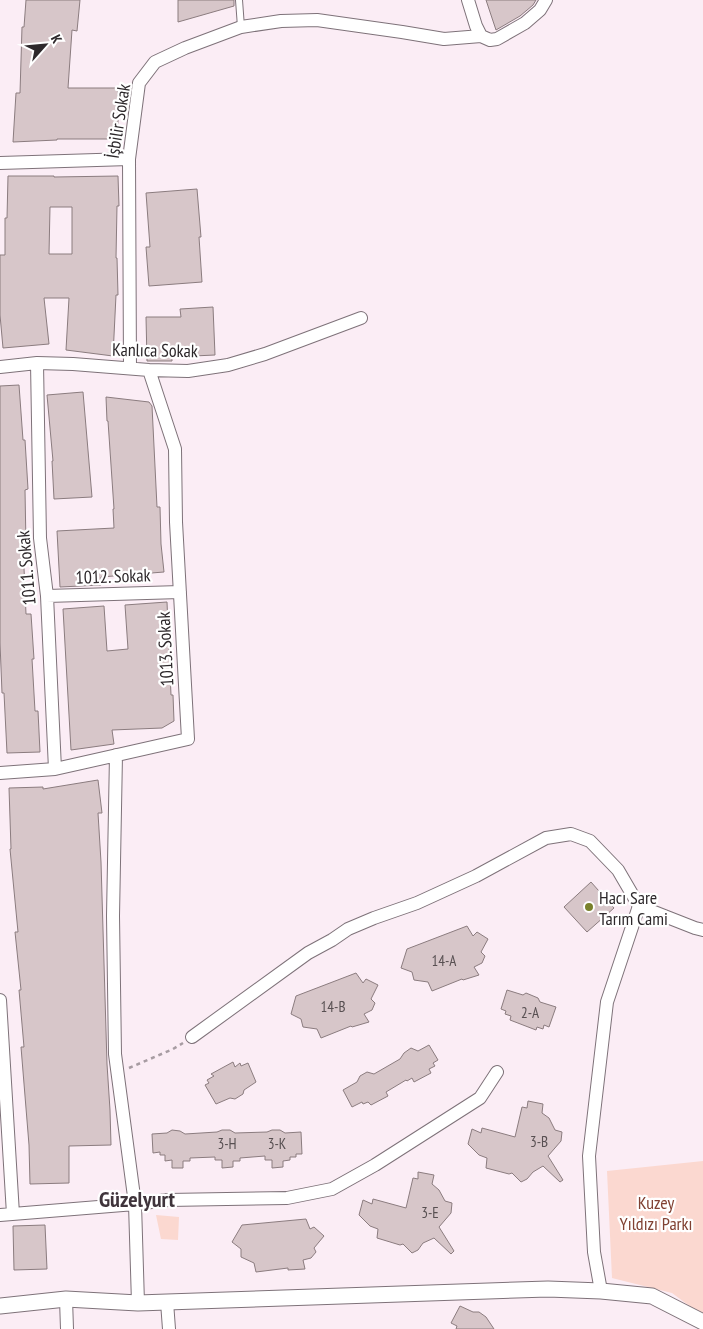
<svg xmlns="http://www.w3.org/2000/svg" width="703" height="1329" font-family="'PT Sans Narrow',sans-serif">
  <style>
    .green { fill: #fbd8d0 }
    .building { fill: #d7c6c9; stroke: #8b7c7f; fill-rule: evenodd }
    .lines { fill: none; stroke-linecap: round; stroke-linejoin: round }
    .service-casing { stroke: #7e7279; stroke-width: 8 }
    .minor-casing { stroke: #7e7279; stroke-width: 14 }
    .tertiary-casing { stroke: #7e7279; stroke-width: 17 }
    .path { stroke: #a79ca2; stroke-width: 2.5; stroke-dasharray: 4 4; stroke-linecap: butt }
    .service { stroke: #fff; stroke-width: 6 }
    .minor { stroke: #fff; stroke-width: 12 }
    .tertiary { stroke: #fff; stroke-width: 15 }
    .poi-dot { fill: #79812c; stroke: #fff; stroke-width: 2 }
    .labels { text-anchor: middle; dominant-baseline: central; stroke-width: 4.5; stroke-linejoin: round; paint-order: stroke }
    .number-label { font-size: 15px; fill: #585052 }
    .street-label { font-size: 18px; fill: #2d282b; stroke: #fff }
    .poi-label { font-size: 18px; fill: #2d282b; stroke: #fff; text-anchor: start }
    .park-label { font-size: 18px; fill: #814132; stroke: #fff }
    .district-label { font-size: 22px; font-weight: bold; fill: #3f343b; stroke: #fff }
  </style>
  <rect width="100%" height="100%" fill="#fbedf5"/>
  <path class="green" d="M703,1161V1316L672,1293L612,1278L607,1171Z
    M156,1215L179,1217L178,1240L161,1239Z"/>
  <path class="building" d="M26,0H80L77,31L72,30L68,88H118V139H57V140L13,142L16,93H20L22,27H24Z
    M178,0H234V6L178,22Z
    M486,0H536L533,5L520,16L496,30Z
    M8,176H54V177L118,176L119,206H117L116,258H117L118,295H116L113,356L66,350L69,298H44L49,344L3,348L0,315V255H5V218H7ZM50,207H72V254H49Z
    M197,189L201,237H199L202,282L149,286L146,247H150L146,193Z
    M213,307L215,355L172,357V361H147L146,317H181L180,309Z
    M19,385L23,440H25L28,489L25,490L26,545H23L26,614H31L34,659H32L35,711H38L40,752L7,753L4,693H2L0,643V386Z
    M83,392L92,497L54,499L52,461H53L47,395Z
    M106,397L149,402L152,406L157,507H160L161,544L164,572L101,577V585L60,587L57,531L114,528L113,509H114L108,421H107Z
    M167,602L171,695H173L174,721L162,728L112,730L114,744L71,750L63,609L104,606L107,651L128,649L125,605Z
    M98,780L102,813H98L101,862L107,1064L110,1110L111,1145L69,1146V1183L30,1184L29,1145L21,1047H24L19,990H21L15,932H18L10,849H11L9,788L43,787V789Z
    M591,882L614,908L587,932L564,907Z
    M467,926L473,936L477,932L488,939L481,952L485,956L482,963L474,967L479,975L463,980L462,979L432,991L428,982L414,980L412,972L401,968L407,949Z
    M356,973L363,983L366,979L378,985L371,999L375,1003L372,1010L364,1014L369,1022L352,1027L351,1026L321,1038L317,1029L303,1027L301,1019L291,1014L296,996Z
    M507,990L523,995L526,993L538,998L540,1002L556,1007L549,1027L544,1025L543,1029L537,1027L536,1030L510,1020L511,1016L505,1014L506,1011L501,1009Z
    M429,1045L438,1060L433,1063L435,1066L429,1069L431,1073L414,1082L412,1078L407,1081L406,1080L386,1092L388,1096L371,1105L368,1102L363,1104L362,1102L352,1107L343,1090L357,1082L360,1076L367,1072L374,1074L400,1059L404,1053L411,1048L418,1051Z
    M233,1062L235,1067L240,1063L241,1066L248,1063L256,1082L244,1090L243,1094L235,1099L230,1098L216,1104L205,1085L209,1083L207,1080L214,1076L211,1074Z
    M528,1101L543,1104L542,1113L549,1118L555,1130L562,1132L561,1141L548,1156L563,1180L560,1182L543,1166L533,1172L527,1179L521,1182L512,1173L509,1174L486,1168L487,1158L479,1155L468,1144L472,1129L481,1133L482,1128L515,1137L522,1107L527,1108Z
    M172,1130L180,1131L185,1134L217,1132L222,1130H230L235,1133L267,1132L272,1130H280L285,1133L301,1132L302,1154H296V1157H290V1160L283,1161V1167L272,1168V1160H265V1156L240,1158V1161H233V1167L222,1168V1160H215V1157L190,1158V1161H183V1168H172V1160L165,1161V1155H160V1152L153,1153L152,1134L167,1133Z
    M418,1172L434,1175L432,1184L439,1190L445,1201L452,1203L451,1213L439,1227L454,1251L451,1254L434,1238L423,1243L418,1250L412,1253L403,1244L400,1245L377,1238L378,1229L370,1226L359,1215L363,1200L372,1204L373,1199L406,1208L413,1178L418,1179Z
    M306,1219L310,1229L314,1227L324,1236L314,1248L316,1252L311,1258L303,1260L305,1269L288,1270V1268L256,1272L254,1263L241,1257V1249L232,1242L242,1225Z
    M45,1225L47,1269L14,1270L13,1226Z
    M460,1306L473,1312H479L486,1317L494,1329H456L457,1326L451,1323Z"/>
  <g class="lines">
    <defs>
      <path id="service" d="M239,0L241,27"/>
      <path id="minor" d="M468,0L476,26L481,36
        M0,163L129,159
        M37,363L40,538L47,596L55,769
        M0,367L37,363L73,364L149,370L188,371L228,365L265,354L361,318
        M130,368L129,159L139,83L155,62L185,48L241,27L281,21L317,20L402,32L444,39L481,36L490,40L497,39L525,23L540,10L546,0
        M47,596L180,592
        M116,755L113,916L115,1054L135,1204L138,1303
        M0,773L55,769L188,739L176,522L175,449L149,370
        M0,1000L13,1214
        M192,1037L308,953L332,940L348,929L374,918L417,903L476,876L546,838L571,834L590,841L618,870L639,906L695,928L703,930
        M0,1215L135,1204L168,1200L287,1198L332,1189L375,1165L480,1098L497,1072
        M601,1291L594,1252L589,1156L607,1002L639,906
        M66,1299L67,1329
        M167,1302L169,1329"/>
      <path id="tertiary" d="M0,1306L66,1299L138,1303L167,1302L548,1289L601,1291L652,1296L703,1322"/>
    </defs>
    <use href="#service" class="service-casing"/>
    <use href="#minor" class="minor-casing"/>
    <use href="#tertiary" class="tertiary-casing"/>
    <path class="path" d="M129,1068L173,1049L183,1043"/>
    <use href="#service" class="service"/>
    <use href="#minor" class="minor"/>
    <use href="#tertiary" class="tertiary"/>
  </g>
  <circle class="poi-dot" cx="589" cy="907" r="5"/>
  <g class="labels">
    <g class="number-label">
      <text x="444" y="960">14-A</text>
      <text x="333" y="1006">14-B</text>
      <text x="530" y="1012">2-A</text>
      <text x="539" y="1141">3-B</text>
      <text x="227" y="1143">3-H</text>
      <text x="277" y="1143">3-K</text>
      <text x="430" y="1212">3-E</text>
    </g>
    <g class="street-label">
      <text transform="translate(118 121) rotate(-81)">İşbilir Sokak</text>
      <text transform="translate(155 350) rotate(1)">Kanlıca Sokak</text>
      <text transform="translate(26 568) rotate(-95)">1011. Sokak</text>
      <text transform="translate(113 576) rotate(-2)">1012. Sokak</text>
      <text transform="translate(165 649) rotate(-93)">1013. Sokak</text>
    </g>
    <g class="poi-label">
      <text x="599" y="897">Hacı Sare<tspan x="599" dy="21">Tarım Cami</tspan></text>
    </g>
    <g class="park-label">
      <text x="656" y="1202">Kuzey<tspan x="656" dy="21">Yıldızı Parkı</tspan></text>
    </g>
    <g class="district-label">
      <text x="137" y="1199">Güzelyurt</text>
    </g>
  </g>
  <g transform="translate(45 45) rotate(63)" stroke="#ffffff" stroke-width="4" paint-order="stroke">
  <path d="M0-4L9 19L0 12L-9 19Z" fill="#2d282b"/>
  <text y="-8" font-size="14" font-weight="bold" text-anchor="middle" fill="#2d282b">K</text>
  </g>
</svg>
